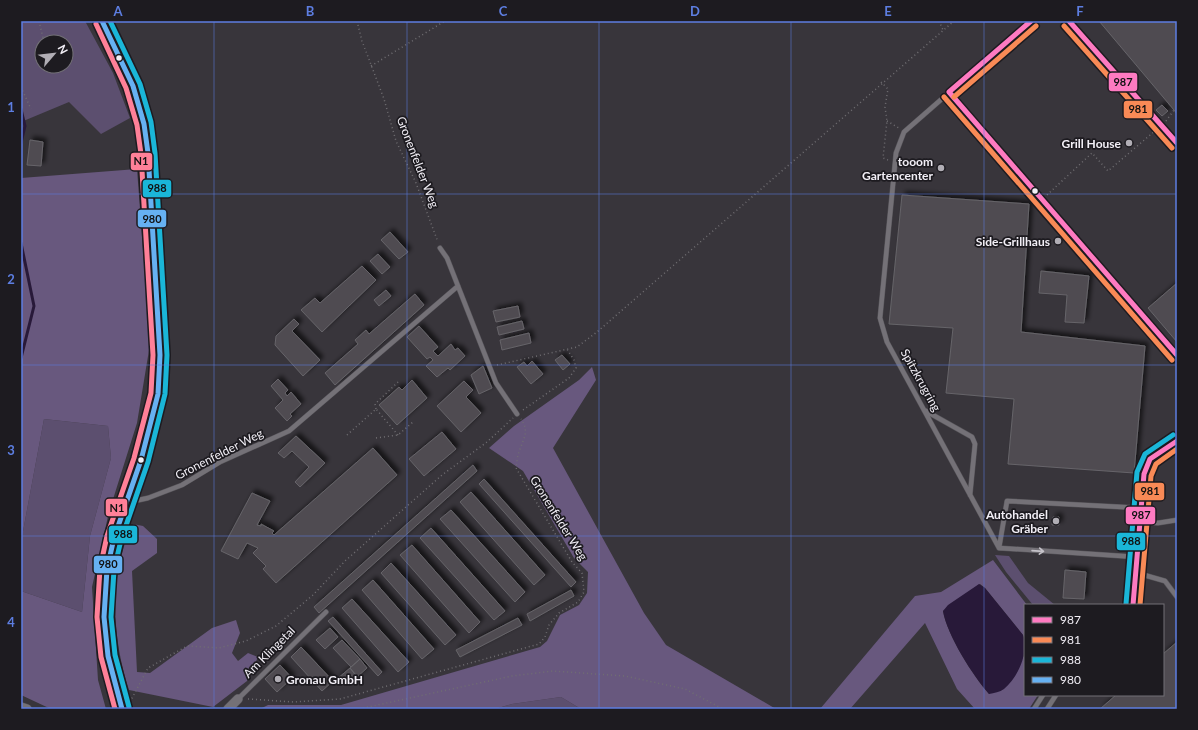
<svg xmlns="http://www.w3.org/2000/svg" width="1198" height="730" font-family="Lato,sans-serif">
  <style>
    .green { fill: #5c4f6f; fill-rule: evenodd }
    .forest { fill: #68587e }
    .water { fill: #281939 }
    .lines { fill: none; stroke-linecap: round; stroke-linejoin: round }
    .stream { stroke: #281939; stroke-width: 3 }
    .building { fill: #4f4c51; stroke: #666469; filter: url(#shadow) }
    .lane-casing { stroke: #565459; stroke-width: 5.5 }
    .street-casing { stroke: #565459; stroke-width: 10 }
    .path { stroke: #706e72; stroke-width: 1.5; stroke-dasharray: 1 3; stroke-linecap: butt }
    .lane { stroke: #747177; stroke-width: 4.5 }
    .street { stroke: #747177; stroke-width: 9 }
    .bus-1-casing { stroke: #1d1b20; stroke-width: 8 }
    .bus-2-casing { stroke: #1d1b20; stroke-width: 8 }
    .bus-3-casing { stroke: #1d1b20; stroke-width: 8 }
    .bus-4-casing { stroke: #1d1b20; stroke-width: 8 }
    .bus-5-casing { stroke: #1d1b20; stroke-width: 8 }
    .bus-1 { stroke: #fe7ac1; stroke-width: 5 }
    .bus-2 { stroke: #f98a56; stroke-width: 5 }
    .bus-3 { stroke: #1ab6d8; stroke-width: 5 }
    .bus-4 { stroke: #66b1f2; stroke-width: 5 }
    .bus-5 { stroke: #ff8098; stroke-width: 5 }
    .oneway { stroke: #c6c3ca }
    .grid { fill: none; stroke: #5d7ee1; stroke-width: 1; stroke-opacity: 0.55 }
    .bus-dot { fill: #f2eff6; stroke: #1d1b20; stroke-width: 1.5 }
    .poi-dot { fill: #b1aeb5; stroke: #1d1b20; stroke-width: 1.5 }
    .labels { text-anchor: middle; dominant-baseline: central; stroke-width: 3.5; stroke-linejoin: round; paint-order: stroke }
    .poi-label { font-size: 12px; font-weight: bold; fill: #f2eff6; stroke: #1d1b20; text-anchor: end }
    .street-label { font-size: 12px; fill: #f2eff6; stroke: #1d1b20 }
    .line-badge { stroke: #1d1b20; stroke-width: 1.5 }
    .pale-badge-label { font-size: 11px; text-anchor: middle; font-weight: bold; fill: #111 }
    .neatline { fill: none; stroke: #5d7ee1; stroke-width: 1.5 }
    .grid-label { font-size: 13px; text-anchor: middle; font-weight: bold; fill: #5d7ee1 }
  </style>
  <defs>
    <filter id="shadow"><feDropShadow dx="3.5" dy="-3.5" stdDeviation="2" flood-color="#0009"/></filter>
  </defs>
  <rect width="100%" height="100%" fill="#38353b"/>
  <path class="green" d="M21,21H85L113,73L130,118L101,134L69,102L21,122ZM42,42H66V66H42Z
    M44,419L108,426L111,458L90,536L82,612L21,591V542Z
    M995,555L1009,556L1028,583L1055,605H1033L1006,572Z
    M561,697L581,709H495L512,704Z"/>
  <path class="forest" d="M137,169L150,344L137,423L109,512L92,587L98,680L106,709H51L21,695V591L82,612L90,536L111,458L108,426L44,419L21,542V178Z
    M592,367L596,380L553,448L644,613L666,645L776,709H581L561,697L512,704L495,709H260L268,705H341L540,647L547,641L560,615L579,605L587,593L588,572L574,558L523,471L489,448L514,426L579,380Z
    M133,524L143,526L157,539V553L132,571L137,672L150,673L212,628L236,620L240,633L232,653L238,661L248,653L258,657L247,681L213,707L129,690C112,638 108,574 133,524Z
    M993,560L1027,605H1025V640L1023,635L985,588L980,584L943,611C947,635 973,676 989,694L1024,656L1025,653V695H1038L1029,709H975L957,689L925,623L850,709H820L915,596L941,592Z"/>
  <path class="water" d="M979,584L985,588L1023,635C1029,653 1018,677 1004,689C1000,692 994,693 989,694C973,676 947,635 943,611L948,605Z"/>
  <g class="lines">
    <path class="stream" d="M21,109L25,126L21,143
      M21,243L34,306L21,358"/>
  </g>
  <path class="building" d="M1099,21H1177V114L1174,110Z
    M1162,105L1168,111L1162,116L1156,110Z
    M30,140L43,142L41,166L27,165Z
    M902,195L1029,204L1021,332L1145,346L1134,473L1008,464L1014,399L946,393L953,328L889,324Z
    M390,232L408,252L399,259L381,240Z
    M378,254L390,267L382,274L370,261Z
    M362,266L376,280L322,332L301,310L315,298L320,303Z
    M1041,271L1089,276L1084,323L1065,322L1067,295L1039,293Z
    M1177,283V342L1148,308Z
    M386,290L391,296L379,306L374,300Z
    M415,294L424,305L335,385L325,373L358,344L355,340L366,330L369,334Z
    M518,306L520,317L496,322L493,311Z
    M294,319L299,324L292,331L320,360L303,376L275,345L276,336Z
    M522,321L524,329L499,335L497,327Z
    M419,326L438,347L433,351L438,356L451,344L455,350L458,348L465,356L450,370L448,368L437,377L426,366L433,360L430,357L427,359L407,337Z
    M529,333L531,343L502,350L500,340Z
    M562,355L570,364L563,370L555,360Z
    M532,361L543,374L531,384L517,367L524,362L527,366Z
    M483,366L492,388L479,394L471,375Z
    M278,379L288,390L285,393L287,396L291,392L301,404L290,414L292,416L287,421L275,408L283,400L271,386Z
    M412,380L427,398L397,425L379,405L399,387L402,390Z
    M464,381L473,390L466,397L481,413L461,432L437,406Z
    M442,432L456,449L424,476L409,459Z
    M296,436L325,463L300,487L295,482L309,467L292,451L284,458L278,453Z
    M373,448L397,475L276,583L263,569L266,566L253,553L258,548L247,543L238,559L221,551L252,493L270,501L257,525L261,526V524L274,531L272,533L274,535Z
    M473,465L477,471L319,613L314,607Z
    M484,479L576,582L571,587L479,484Z
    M471,492L545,575L534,585L460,502Z
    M451,510L525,592L515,602L440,519Z
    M1053,517H1059V525H1052Z
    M431,528L505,611L494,620L420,538Z
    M412,545L480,622L469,633L400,555Z
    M391,563L456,635L445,645L381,573Z
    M1065,570L1086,572L1084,599L1063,598Z
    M373,580L434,649L422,659L362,590Z
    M571,590L574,596L530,621L527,614Z
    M352,599L409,662L398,672L342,608Z
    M333,617L382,672L378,676L328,621Z
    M518,618L522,625L460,657L456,650Z
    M330,628L338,637L325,649L316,640Z
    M342,640L360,659L351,667L333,648Z
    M1177,642V709H1100L1116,695H1163V654Z
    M301,647L333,681L322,691L291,657Z
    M360,659L367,668L357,677L350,668Z
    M280,665L292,678L277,692L265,679Z
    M350,668L356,675L343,686L337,679Z"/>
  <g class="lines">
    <defs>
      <path id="lane" d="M1069,21L1177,143
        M949,92L1177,355
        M440,248L447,258L496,383L517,414
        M924,410L972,437L975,444L970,495
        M127,498L139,500L148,498L182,485L220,462L289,431L458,286
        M1140,522L1158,523L1177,520
        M999,548L887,342L880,318L896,153L904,132L1031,21
        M999,548L1007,501L1141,508
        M999,548L1137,557
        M1137,573L1165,581L1177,597
        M238,699L326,612
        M1034,709L1043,695
        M1047,709L1056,695"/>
      <path id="street" d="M102,21L133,86L144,124L148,153L160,355L158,394L141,460L114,538L107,569L104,617L108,656L122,709
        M1133,605L1144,474L1150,459L1177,441
        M21,707L27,709
        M228,709L238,699"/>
    </defs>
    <use href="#lane" class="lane-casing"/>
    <use href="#street" class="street-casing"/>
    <path class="path" d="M39,21L44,42
      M357,21L362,41L384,99L396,141L416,183L438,242
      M939,21L943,30
      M371,66L445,21
      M881,82L888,89L885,107L887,121L883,158L888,160
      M21,87L31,109
      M887,121L899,128
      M1166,121L1174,110
      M1047,195L1092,153L1108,171L1156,130
      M497,365L577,347L597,332L954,21
      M376,409L375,404L398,382
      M523,410L569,378L576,368L574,360L567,349
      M347,435L376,409L398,435
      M376,438L398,435L413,422
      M248,699L294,702L340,699L539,644L545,637L549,625L559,613L578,602L584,592L582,573L572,562L516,468C517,463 517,457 519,452C523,439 530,432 521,419
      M130,702L148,668L187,646L219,648L246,641L276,626L313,595L345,561L442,475L487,442L513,418
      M359,709L512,676L553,671L625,676L685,689L723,709"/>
    <use href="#lane" class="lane"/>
    <use href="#street" class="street"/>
    <defs>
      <path id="bus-1" d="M1069,21L1177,143
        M949,92L1177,355
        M949,92L1031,21
        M1133,605L1144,474L1150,459L1177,441"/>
      <path id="bus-2" d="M1064,26L1172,148
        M944,97L1172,360
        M954,97L1036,26
        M1140,605L1151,476L1156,464L1177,449"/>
      <path id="bus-3" d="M110,21L140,84L151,122L155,153L167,355L165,394L148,462L121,540L114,570L111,617L115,655L129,707
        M1126,604L1137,472L1145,454L1173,435"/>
      <path id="bus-4" d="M102,21L133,86L144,124L148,153L160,355L158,394L141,460L114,538L107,569L104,617L108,656L122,709"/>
      <path id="bus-5" d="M96,24L126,88L137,125L141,154L153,355L151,393L134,458L107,536L100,568L97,617L101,657L115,709"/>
    </defs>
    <use href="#bus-1" class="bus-1-casing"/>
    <use href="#bus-2" class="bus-2-casing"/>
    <use href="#bus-3" class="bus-3-casing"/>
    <use href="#bus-4" class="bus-4-casing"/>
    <use href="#bus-5" class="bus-5-casing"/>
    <use href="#bus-1" class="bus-1"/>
    <use href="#bus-2" class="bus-2"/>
    <use href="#bus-3" class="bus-3"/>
    <use href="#bus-4" class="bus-4"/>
    <use href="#bus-5" class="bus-5"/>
  </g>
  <defs><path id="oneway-shaft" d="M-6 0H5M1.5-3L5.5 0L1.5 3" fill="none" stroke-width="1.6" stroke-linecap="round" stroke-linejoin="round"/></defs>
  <use class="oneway" href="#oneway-shaft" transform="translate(1038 551) rotate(4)"/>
  <path class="grid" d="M214,21V709M407,21V709M599,21V709M791,21V709M984,21V709M21,194H1177M21,365H1177M21,536H1177"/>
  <g class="bus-dot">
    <circle cx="119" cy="58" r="3.5"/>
    <circle cx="1035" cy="191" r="3.5"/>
    <circle cx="141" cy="460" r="3.5"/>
  </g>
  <g class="poi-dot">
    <circle cx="1129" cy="143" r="4"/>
    <circle cx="941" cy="168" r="4"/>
    <circle cx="1058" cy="241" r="4"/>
    <circle cx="1056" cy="521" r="4"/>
    <circle cx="278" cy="679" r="4"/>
  </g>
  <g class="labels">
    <g class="poi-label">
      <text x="1121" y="143">Grill House</text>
      <text x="933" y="161">tooom<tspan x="933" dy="14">Gartencenter</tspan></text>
      <text x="1050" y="241">Side-Grillhaus</text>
      <text x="1048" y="514">Autohandel<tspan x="1048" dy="14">Gräber</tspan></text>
      <text x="286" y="679" text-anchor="start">Gronau GmbH</text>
    </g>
    <g class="street-label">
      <text transform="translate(418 162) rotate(69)">Gronenfelder Weg</text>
      <text transform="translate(921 380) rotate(61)">Spitzkrugring</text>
      <text transform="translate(219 454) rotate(-27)">Gronenfelder Weg</text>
      <text transform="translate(559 518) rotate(58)">Gronenfelder Weg</text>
      <text transform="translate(269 652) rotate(-45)">Am Klingetal</text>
    </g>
  </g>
  <g class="line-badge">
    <rect x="1108" y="72" width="30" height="20" rx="4" fill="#fe7ac1"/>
    <rect x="1123" y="100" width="30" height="19" rx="4" fill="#f98a56"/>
    <rect x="130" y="152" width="23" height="19" rx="4" fill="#ff8098"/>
    <rect x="142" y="179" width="30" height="19" rx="4" fill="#1ab6d8"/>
    <rect x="137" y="209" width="30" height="19" rx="4" fill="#66b1f2"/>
    <rect x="1134" y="482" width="31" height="19" rx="4" fill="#f98a56"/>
    <rect x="105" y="498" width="23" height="19" rx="4" fill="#ff8098"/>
    <rect x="1125" y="506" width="31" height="19" rx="4" fill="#fe7ac1"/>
    <rect x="108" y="525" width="30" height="19" rx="4" fill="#1ab6d8"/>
    <rect x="1116" y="532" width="30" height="19" rx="4" fill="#1ab6d8"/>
    <rect x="93" y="555" width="30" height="19" rx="4" fill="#66b1f2"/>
  </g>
  <g class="pale-badge-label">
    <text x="1123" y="86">987</text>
    <text x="1138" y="113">981</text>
    <text x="141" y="165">N1</text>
    <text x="157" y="192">988</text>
    <text x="152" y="223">980</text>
    <text x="1150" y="495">981</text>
    <text x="117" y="512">N1</text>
    <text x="1141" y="519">987</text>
    <text x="123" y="538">988</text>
    <text x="1131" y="545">988</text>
    <text x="108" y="568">980</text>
  </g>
  <rect width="1198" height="730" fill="none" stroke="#1d1b20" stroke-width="44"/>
  <rect x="1024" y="604" width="140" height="92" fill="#1d1b20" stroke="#727076"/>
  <rect x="1032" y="617" width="20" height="6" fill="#fe7ac1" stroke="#727076"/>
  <text x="1060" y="624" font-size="12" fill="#f2eff6">987</text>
  <rect x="1032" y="637" width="20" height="6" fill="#f98a56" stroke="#727076"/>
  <text x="1060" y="644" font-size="12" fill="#f2eff6">981</text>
  <rect x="1032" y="657" width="20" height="6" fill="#1ab6d8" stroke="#727076"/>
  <text x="1060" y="664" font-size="12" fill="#f2eff6">988</text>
  <rect x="1032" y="677" width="20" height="6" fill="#66b1f2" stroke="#727076"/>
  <text x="1060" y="684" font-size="12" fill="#f2eff6">980</text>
  <g transform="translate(54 54) rotate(62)"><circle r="19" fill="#1d1b20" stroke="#727076"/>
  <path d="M0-3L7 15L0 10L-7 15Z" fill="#b1aeb5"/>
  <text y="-6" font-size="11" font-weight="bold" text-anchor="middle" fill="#f2eff6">N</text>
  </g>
  <rect x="22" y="22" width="1154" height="686" class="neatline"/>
  <g class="grid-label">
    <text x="118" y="16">A</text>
    <text x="310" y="16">B</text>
    <text x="503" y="16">C</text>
    <text x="695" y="16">D</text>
    <text x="888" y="16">E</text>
    <text x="1080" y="16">F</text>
    <text x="11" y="112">1</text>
    <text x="11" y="284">2</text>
    <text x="11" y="455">3</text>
    <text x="11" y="627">4</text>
  </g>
</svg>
